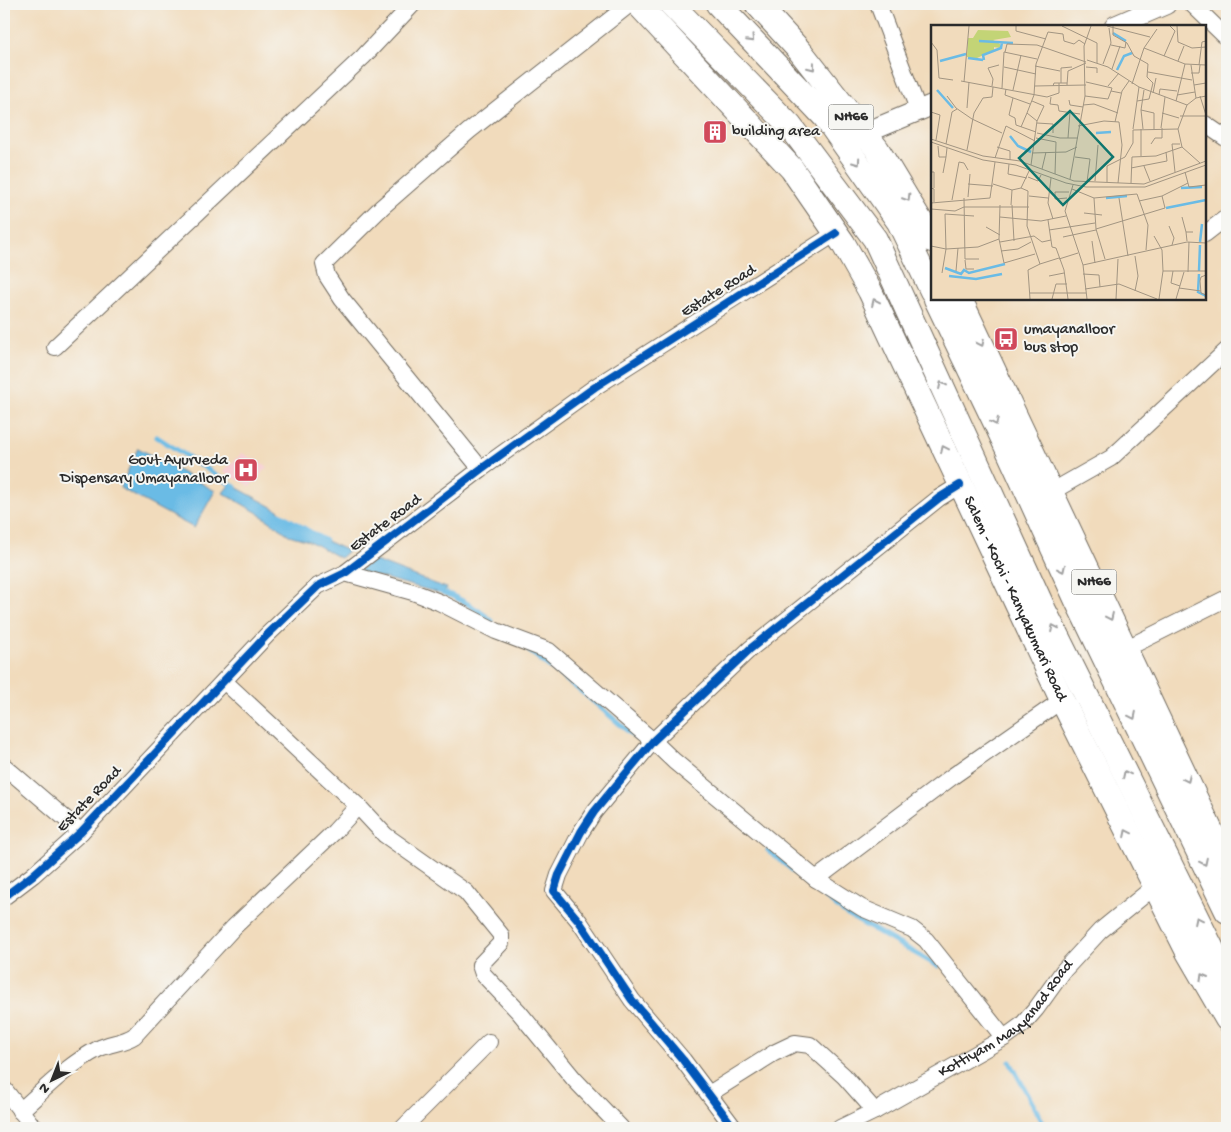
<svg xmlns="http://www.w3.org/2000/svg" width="1231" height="1132" font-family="'Gochi Hand',sans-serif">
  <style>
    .built { fill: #f7cfd4 }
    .water { fill: #6abbe5; stroke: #4a7388 }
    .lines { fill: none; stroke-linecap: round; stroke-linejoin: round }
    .stream { stroke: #6abbe5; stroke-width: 5 }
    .minor-casing { stroke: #70695e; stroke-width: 18 }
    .major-casing { stroke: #70695e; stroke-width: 22 }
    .highway-casing { stroke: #70695e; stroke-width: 26 }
    .minor { stroke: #fff; stroke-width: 16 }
    .major { stroke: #fff; stroke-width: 20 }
    .highway { stroke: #fff; stroke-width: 24 }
    .cycleway-casing { stroke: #f6f6f2; stroke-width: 11 }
    .cycleway { stroke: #0057b8; stroke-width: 8 }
    .oneway { stroke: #a0a0a0 }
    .labels { text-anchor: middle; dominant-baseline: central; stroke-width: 4; stroke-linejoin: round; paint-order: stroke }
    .shield { fill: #f6f6f2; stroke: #686867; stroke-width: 1 }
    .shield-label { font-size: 15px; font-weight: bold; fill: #2b2b2b }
    .poi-label { font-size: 16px; fill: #2b2b2b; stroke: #f6f6f2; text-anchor: start }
    .street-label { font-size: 16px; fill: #2b2b2b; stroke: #f6f6f2 }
    .inset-river { fill: none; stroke: #6abbe5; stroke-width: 2.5 }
    .inset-road { fill: none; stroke: #a29582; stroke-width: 1 }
    .view { fill: #0f766e; fill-opacity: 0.15; stroke: #0f766e; stroke-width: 2.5 }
    .inset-edge { fill: none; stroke: #2b2b2b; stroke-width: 2.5 }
  </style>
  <rect width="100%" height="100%" fill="#f6f6f2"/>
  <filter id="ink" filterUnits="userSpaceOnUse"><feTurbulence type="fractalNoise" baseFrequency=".02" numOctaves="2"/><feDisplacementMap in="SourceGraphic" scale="10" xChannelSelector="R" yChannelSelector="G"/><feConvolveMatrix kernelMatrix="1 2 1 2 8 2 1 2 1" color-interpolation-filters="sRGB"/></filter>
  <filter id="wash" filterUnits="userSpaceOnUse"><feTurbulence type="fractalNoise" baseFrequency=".0096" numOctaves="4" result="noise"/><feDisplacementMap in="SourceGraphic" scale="20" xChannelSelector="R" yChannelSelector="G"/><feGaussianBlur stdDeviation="1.12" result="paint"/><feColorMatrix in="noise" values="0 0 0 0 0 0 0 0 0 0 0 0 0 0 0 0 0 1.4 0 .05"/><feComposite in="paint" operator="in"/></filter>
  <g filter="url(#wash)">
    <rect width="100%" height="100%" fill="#f1dbbc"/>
    <path class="built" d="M242,453L268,467L250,486L223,472Z"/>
    <path class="water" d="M138,448L215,491L194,528L120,488Z
      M230,484L278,510L295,525L305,531L348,551L340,558L309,541L289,535L258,513L223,493Z
      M373,560L446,588L443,594L358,571Z"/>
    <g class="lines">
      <path class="stream" d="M157,437L235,487
        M280,514L325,541
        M439,591C459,597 476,608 492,621
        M528,650L587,696L635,737
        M768,850L846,914L938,966
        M1010,1062L1046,1128"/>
    </g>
  </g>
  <g filter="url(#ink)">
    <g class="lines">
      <defs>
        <g id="minor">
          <path d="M878,4L919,112"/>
          <path d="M1192,4L1227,38"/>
          <path d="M1205,124L1227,139"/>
          <path d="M1205,234L1227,217"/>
          <path d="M55,347L363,57L413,4"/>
          <path d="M481,469L342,299L327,276L324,264L382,207L469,131L630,4"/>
          <path d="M1051,492L1111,458L1227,350"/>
          <path d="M345,573L413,592L439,602L496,631L549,651L653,741L674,761L816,879L862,908L912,929L926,940L1004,1038"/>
          <path d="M1125,649L1227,598"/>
          <path d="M224,681L358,806L385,835L466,892L501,935V943L480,965L483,974L519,1012L574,1079L621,1128"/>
          <path d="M4,766L81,832"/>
          <path d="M816,879L953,776L1062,700"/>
          <path d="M4,897L33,875L81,832L267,635L318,586L345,573L481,469L595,387L836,233"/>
          <path d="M4,1089L34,1128"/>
          <path d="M709,1094L774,1053L795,1043L810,1045L844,1076L875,1111"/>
          <path d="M20,1111C45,1089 69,1064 98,1049C110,1043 123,1043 134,1036L234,927L334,832L358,806"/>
          <path d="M403,1128L489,1042"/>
          <path d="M734,1128L683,1060L632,1000L579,921L554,891L559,875L581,832L594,812L653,741L750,649L939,498L960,485"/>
          <path id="s1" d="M840,1128L875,1111L1004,1038L1022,1025L1036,1009L1064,970L1100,931L1154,887"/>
        </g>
        <path id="major" d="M1115,26L1166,4
          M865,133L932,105"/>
        <g id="highway">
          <path id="s2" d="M638,4L792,169L843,243L870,291L1062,700L1188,952L1227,1019"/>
          <path d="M671,4L790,126L875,239L1044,610L1227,979"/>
          <path d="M718,4L825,117L899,222L932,291"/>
          <path d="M757,4L800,51L877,149L932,240"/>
          <path d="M936,299L998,428L1078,603L1227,911"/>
          <path d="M960,299L1227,865"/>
        </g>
      </defs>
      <use href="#minor" class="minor-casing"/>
      <use href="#major" class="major-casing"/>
      <use href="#highway" class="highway-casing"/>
      <use href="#minor" class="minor"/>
      <use href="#major" class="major"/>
      <use href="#highway" class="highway"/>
      <defs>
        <path id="cycleway" d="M4,897L33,875L81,832L267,635L318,586L345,573L481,469L595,387L836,233
          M734,1128L683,1060L632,1000L579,921L554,891L559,875L581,832L594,812L653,741L750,649L939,498L960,485"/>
      </defs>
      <use href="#cycleway" class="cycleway-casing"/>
      <use href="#cycleway" class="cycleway"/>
    </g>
    <defs><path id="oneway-chevron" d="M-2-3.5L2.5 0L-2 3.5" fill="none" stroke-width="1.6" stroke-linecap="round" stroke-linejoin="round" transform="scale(1.25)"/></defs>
    <g class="oneway">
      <use href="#oneway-chevron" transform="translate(751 39) rotate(47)"/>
      <use href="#oneway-chevron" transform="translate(812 67) rotate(52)"/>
      <use href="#oneway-chevron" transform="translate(857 162) rotate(55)"/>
      <use href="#oneway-chevron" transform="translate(907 198) rotate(58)"/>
      <use href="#oneway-chevron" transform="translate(875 302) rotate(-115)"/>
      <use href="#oneway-chevron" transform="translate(981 343) rotate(65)"/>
      <use href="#oneway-chevron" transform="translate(942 385) rotate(-115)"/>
      <use href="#oneway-chevron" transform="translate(995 422) rotate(64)"/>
      <use href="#oneway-chevron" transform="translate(944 449) rotate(-115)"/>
      <use href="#oneway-chevron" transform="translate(1062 569) rotate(65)"/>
      <use href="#oneway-chevron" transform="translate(1110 617) rotate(65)"/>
      <use href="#oneway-chevron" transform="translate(1054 628) rotate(-116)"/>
      <use href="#oneway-chevron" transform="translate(1133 716) rotate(64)"/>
      <use href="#oneway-chevron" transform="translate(1126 774) rotate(-116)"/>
      <use href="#oneway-chevron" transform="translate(1187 779) rotate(65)"/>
      <use href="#oneway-chevron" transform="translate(1127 833) rotate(-116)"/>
      <use href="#oneway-chevron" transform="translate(1204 862) rotate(64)"/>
      <use href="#oneway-chevron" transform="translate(1198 920) rotate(-116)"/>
      <use href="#oneway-chevron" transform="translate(1203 977) rotate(-120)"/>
    </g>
  </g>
  <defs>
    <symbol id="building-square" viewBox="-11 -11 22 22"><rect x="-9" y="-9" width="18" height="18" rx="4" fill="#d1495b" stroke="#f6f6f2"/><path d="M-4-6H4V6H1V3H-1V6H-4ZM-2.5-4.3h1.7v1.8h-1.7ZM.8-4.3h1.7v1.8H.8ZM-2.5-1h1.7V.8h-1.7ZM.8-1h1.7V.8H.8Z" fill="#fff"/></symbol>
    <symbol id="bus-square" viewBox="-11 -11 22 22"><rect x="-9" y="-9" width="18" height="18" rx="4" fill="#d1495b" stroke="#f6f6f2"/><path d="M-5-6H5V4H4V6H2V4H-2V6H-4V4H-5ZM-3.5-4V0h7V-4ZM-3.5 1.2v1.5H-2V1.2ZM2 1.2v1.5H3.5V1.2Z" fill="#fff"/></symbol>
    <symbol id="hospital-square" viewBox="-11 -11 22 22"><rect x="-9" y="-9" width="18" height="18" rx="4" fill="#d1495b" stroke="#f6f6f2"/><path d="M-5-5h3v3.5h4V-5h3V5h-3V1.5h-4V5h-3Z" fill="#fff"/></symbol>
  </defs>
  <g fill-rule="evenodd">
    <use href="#building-square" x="701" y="118" width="28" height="28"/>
    <use href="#bus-square" x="992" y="325" width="28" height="28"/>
    <use href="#hospital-square" x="232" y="456" width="28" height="28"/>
  </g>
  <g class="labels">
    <g class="shield">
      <rect x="828.5" y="104.5" width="45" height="25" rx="4"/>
      <rect x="1071.5" y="569.5" width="45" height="25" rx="4"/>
    </g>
    <g class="shield-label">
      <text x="851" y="117">NH66</text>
      <text x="1094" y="582">NH66</text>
    </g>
    <g class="poi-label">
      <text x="732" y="132">building area</text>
      <text x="1024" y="330">umayanalloor<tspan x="1024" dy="18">bus stop</tspan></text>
      <text x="228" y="461" text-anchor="end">Govt Ayurveda<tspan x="228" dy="18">Dispensary Umayanalloor</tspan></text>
    </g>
    <g class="street-label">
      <text transform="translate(719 292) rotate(-32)">Estate Road</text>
      <text transform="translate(386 524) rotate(-37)">Estate Road</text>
      <text stroke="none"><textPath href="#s2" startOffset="711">Salem - Kochi - Kanyakumari Road</textPath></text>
      <text transform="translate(90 800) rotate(-46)">Estate Road</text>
      <text stroke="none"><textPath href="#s1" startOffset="201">Kottiyam Mayyanad Road</textPath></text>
    </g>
  </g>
  <g transform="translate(931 25)">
    <rect width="275" height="275" fill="#f1dbbc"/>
    <path d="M47,5L77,6L80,12L62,15L69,19V23L63,22V25L44,34L36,32L37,13H42Z" fill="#c3d476"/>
    <path class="inset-river" d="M182,8L195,16M48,16L82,18M37,33L52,35M53,35L52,30L70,23L71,17M9,36L35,29M186,45L193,31L201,28M6,65L22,83M165,108L180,107M79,111L87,121L100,127M250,163L271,162M175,173L196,171M235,183L275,175M269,217L271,199M14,243L30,249L33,245L38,248L74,239M268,246L269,220M268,249L267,267L275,271M18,251L45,254L71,249"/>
    <path class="inset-road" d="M85,1V6L115,14M131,1L166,18V38M176,1L219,12M182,1V10L196,18L203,31L217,39L216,52L222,58L218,74L206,76M246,1L247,17L261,23L275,22M0,17L6,25L8,53L22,55M180,20L194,23L195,17M213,23L254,39L275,40M74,27L76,19L106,20L155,37M233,31L244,6L239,1M156,35L177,42L208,62L256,80M247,36L253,21M172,39L180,18L178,3M260,40L263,60M268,40L271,17L275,16M104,41L129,46M73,42L105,49M155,42L166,43V48M181,44L189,21M217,47L261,55M260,48H268L269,40M30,56L116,72L128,68V58M33,57L38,1M155,57L181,63L180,66L190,68M130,58V43L141,42M201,59L213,23L226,4M136,60L137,46L155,38M61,61L62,54L57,43L68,40M104,61L155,60M122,61L123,58H136M177,61L188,48M71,63L73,27L106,34M75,64L74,70L99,79M82,65L90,30M222,68L225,53M228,70L229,64L246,66M246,70L264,67M16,71L25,83L41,94L71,108M154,71L177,74L180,66M269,71L275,90M120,72L119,79L127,80L128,86L149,89M82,73L78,90L84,93L85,100L105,107M265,73L263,60L275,58M138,75L139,80L152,82M101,76L113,81L106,96M245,76L254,39M152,80L163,79L187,88M36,83L38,57M210,85L213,65M0,87L9,90L5,115M231,88L248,93M249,91H275M184,97L191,66L198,56M106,98L122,99V108M147,101L173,96L188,97L191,120L187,158M90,102L96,88M230,103L234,72M202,104L208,62M212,104L210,85L223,88V104M202,105L247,104M106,108L129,113H147M105,113L125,117L124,149M137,113L139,87M0,114L52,131L89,136L143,156L213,159L275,136M0,117L52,135L85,140L135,158L155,162H214L275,140M15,119L21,87L26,84M220,119L224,113H231V103M7,121L8,132H15L16,123M66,122L79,126V135M36,125L43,88L52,73L61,72L62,62M101,128L135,127L146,122M210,131V104M144,132L159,134L156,157M64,133L75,101L104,116M269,138L251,122L247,104L256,80L265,73L275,71M78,139L77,149L96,153M100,140L106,96L96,88L103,70L105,39L117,7L132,9L133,16L143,19L148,15L154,19M213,141L219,156M200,143L236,136L235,127M99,144L90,163L97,166L96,201L109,239L97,245L99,274M111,144L115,127M0,147H3V163M244,147L241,119H249M254,147L258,162L275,160M12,148L15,132M97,152L107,156L110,150M120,153L117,178L122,194M139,154L154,71L153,21L160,1M164,156L167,120M176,157V141L194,132L202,118V105M200,158L201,132L225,131L251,122M37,159L62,161M62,159L81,165L90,163M142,160L134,186L152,240L256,217L275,218M0,163L3,164V177M141,164L163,173L206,169L217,200L215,225M98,171L117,173M231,171L257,158M37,172L39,149M33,173L34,234H48M136,173L124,174V167H138M163,173L165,204M188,173L197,231M21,175L28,137L33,138L37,145M0,178L59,173L64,137M80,180L81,165M81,180L83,216M0,184L24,186L33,182H98M153,188L171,190M69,192L110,196L135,191M251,192L255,207M117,195L121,222L125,223L133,245L137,274M238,201L243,213L241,220M55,202L69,210M118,205L164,198M223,211L231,225L232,246M132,212L165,205M68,214L73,238L104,229M161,216L164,238M256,216L255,207H262M69,217L103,211L111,217L120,215M0,221L15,224L47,222L68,214L69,180M70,226L87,224L100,217M128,234L147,228M174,234L165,204L234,183L231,171L208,176M34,235L35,244H43M109,239L128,233M152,240L156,274M25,246L27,223M242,246L240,258L249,261M257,247L258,217M11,248L15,224L14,189L43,191M152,249L168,250L169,262M275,250L270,252L269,256L270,268L275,270M118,251L133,248M248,263L270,266M154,264L188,259L226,274M204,266L207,251L204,231M99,268H155M121,274L125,259H136M185,274L187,234M228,274L232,246H275M245,274L253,247"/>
    <path class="view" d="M139,86L182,132L132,180L88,133Z"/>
    <rect width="275" height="275" class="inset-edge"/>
  </g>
  <rect width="1231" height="1132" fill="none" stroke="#f6f6f2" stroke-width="20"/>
  <g transform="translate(52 1080) rotate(223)" stroke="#f6f6f2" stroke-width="4" paint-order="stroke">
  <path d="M0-4L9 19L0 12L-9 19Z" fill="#2b2b2b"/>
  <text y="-8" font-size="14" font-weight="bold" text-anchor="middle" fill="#2b2b2b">N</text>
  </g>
</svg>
